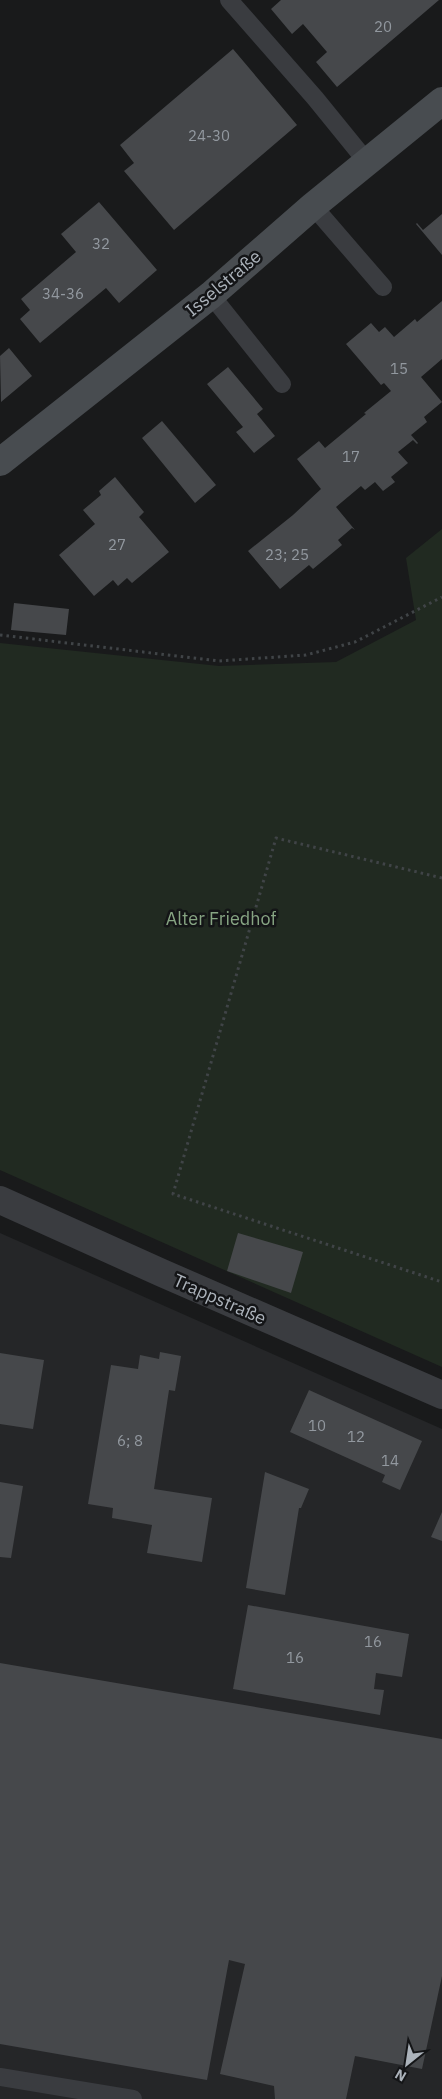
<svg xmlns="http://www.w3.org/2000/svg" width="442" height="2099" font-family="'IBM Plex Sans',sans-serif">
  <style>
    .built { fill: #252628 }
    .green { fill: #212a21 }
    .building { fill: #46484b }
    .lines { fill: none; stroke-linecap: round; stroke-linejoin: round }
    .path { stroke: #404447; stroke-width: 3; stroke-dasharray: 2.5 4; stroke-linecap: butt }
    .lane { stroke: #3a3c40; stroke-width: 18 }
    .street { stroke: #3a3c40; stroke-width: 28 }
    .secondary { stroke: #484c50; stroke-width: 28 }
    .labels { text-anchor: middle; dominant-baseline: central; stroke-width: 5; stroke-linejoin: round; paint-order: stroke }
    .number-label { font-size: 15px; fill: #92989f }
    .street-label { font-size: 18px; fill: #acb3bb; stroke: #141517 }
    .park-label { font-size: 18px; fill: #87a583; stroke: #141517 }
  </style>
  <rect width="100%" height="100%" fill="#191a1b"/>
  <path class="built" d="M0,1233L442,1429V2099H0Z"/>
  <path class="green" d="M442,529V1367L0,1170V643L219,666L336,662L416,620L406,558Z"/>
  <path class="building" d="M281,0H439L337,87L316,62L327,52L303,24L292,34L271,9Z
    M233,49L297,125L174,230L124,171L134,163L120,145Z
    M99,202L157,270L119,303L106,288L40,343L20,319L30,310L21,299L76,252L61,234Z
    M442,214V255L416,224L417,223L423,230Z
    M442,301V359L421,377L442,402L424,417L427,422L411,435L418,443L417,444L413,440L398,452L408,463L391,477L395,482L383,491L375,482L365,490L361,486L336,507L355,530L352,528L338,540L342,545L313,569L309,565L280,589L248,551L293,515L321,489L297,459L319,441L325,448L366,414L364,413L391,391L384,383L381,385L346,344L371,323L379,332L385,327L394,337L415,319L417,322Z
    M9,348L32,376L1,402L0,356Z
    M228,367L263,409L257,414L275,436L254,453L236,432L243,427L207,384Z
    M162,421L216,485L195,503L142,438Z
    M115,477L144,512L139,517L169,552L132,583L127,578L118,586L113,580L94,596L59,555L95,524L83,510L101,495L99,491Z
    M14,603L69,609L66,635L11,630Z
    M238,1233L303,1252L291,1293L227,1271Z
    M160,1352L181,1356L175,1391L169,1390L154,1489L212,1498L202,1562L147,1553L152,1525L112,1518L113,1508L88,1504L111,1365L138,1369L140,1355L159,1359Z
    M0,1353L44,1360L33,1429L0,1424Z
    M309,1390L422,1441L400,1490L382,1482L385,1475L290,1432Z
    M265,1472L309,1489L301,1508H299L285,1595L246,1588Z
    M0,1482L23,1486L11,1558L0,1557Z
    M442,1512V1541L431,1537Z
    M248,1605L409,1634L402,1677L376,1673L374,1689L384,1690L380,1715L233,1689Z
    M0,1663L442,1739V1976L422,2069L355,2056L346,2099H275L274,2086L220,2074L245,1964L229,1960L207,2080L0,2044Z"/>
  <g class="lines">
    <path class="path" d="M0,635L219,661L306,655L355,642L442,597
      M442,878L276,838L173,1194L442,1282"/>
    <path class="lane" d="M229,0L315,98L367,162
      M313,206L383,287
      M211,295L282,384
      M0,2077L133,2099"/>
    <path class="street" d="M0,1200L162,1273L442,1395"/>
    <path class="secondary" d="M0,462L211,295L313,206L442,101"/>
  </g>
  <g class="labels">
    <g class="number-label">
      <text x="383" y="26">20</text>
      <text x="209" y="135">24-30</text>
      <text x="101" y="243">32</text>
      <text x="63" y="293">34-36</text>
      <text x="399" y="368">15</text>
      <text x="351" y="456">17</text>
      <text x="117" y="544">27</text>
      <text x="287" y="554">23; 25</text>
      <text x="317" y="1425">10</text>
      <text x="356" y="1436">12</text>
      <text x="130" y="1440">6; 8</text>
      <text x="390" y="1460">14</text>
      <text x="373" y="1641">16</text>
      <text x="295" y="1657">16</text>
    </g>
    <g class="street-label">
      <text transform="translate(223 283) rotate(-40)">Isselstraße</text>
      <text transform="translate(220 1299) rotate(24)">Trappstraße</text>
    </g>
    <g class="park-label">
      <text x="221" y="918">Alter Friedhof</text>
    </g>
  </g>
  <g transform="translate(407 2064) rotate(210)" stroke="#141517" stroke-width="4" paint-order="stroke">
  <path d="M0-4L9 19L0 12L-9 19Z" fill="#acb3bb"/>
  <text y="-8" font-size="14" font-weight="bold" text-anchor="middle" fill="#acb3bb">N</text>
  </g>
</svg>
